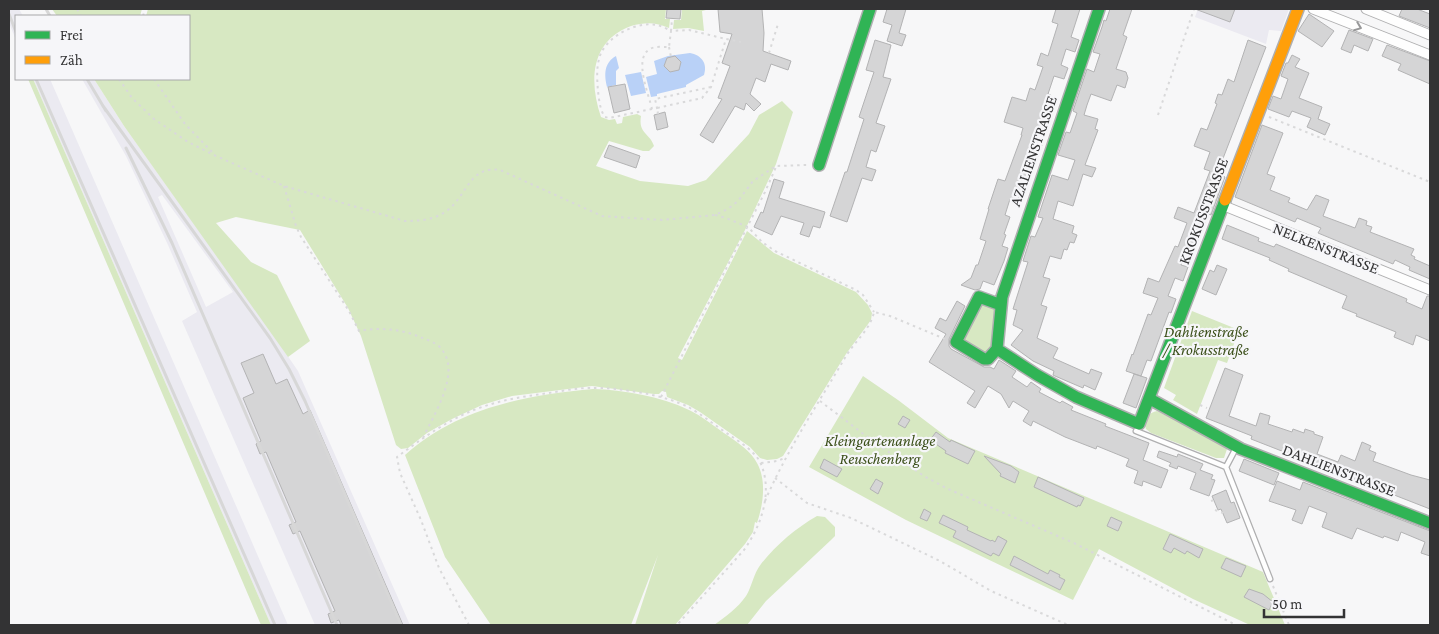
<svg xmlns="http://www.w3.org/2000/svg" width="1439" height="634" font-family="'Crimson Pro',serif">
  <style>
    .built { fill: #ebeaf1; fill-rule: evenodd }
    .green { fill: #d7e8c2 }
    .water { fill: #b9d1f7 }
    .building { fill: #d5d5d6; stroke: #b3b3b4 }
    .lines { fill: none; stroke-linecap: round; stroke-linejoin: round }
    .lane-casing { stroke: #afafb0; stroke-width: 7 }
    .street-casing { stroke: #afafb0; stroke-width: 11 }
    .fast-casing { stroke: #afafb0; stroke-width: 14 }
    .slow-casing { stroke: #afafb0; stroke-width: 14 }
    .path { stroke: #d9d9da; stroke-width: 2; stroke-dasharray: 2.5 4; stroke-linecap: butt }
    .lane { stroke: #fefefe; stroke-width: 4.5 }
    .street { stroke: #fefefe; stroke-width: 9 }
    .fast { stroke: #30b455; stroke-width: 11 }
    .slow { stroke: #ff9f0a; stroke-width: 11 }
    .rail { stroke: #d7d7d7; stroke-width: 3 }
    .oneway { stroke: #989899 }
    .labels { text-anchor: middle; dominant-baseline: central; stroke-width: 4.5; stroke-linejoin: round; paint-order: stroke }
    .street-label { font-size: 16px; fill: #333334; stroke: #f6f6f9 }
    .park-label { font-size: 16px; font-style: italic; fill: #3b4f19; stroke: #f6f6f9 }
  </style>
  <rect width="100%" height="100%" fill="#f7f7f8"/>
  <path class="built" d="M9,9H19L23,16H16V40L9,23Z
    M1198,9H1289L1281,31L1269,30L1266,44L1195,17Z
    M33,79H50L288,625H271Z
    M82,79H94L124,126L261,317L298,371L410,625H315L182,321L197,312L168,245L126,156ZM162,195L233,292L206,307L158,197Z"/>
  <path class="green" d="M52,9H142L140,16H57Z
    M148,9H666L665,19H670L669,28C656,22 645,22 631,26C590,41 589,82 601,117L609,120L615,119L617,124L622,123L623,117L637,114L641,116C638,134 650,133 654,146L649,151H643L609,141L596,166L640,181L688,186L706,180L749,134L759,115L782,101L793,112L776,164L745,230L678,358L682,360L747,231L774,253L856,292L868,305L872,313L871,320L846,354L783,456L777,459L767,460L760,458L750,447L700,412L688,405L667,397L666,392L662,391L659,394H654L592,386L512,396L482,405L452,419L427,433L408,448L401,449L396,445L361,336L348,308L300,230L236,217L216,223L251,262L277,275L310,341L288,357L124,126L94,79H189V16H146Z
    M682,9H710L702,11L704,31L688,28L673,29L674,20H681Z
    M28,79H33L271,625H261Z
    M981,302L995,308L991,351L985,354L964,343L962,337Z
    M1192,311L1239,330L1227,363L1218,360L1197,414L1173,400L1176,395L1164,388Z
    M863,376L898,400L948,438L1263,572L1285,625H1250L1193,599L1099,549L1073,600L906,520L809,467Z
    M593,389C624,390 660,396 689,410C702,416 715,427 727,435C738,443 751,451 757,463C767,481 763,505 757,523L755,522L753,532L745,544L675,625H635L658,555L631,625H491L445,557L405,455C457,408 525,395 593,389Z
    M1157,411L1226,445L1227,449L1224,458H1216L1151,433L1146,429L1144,423C1147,416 1149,413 1157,411Z
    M817,516L825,517L835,527V536L831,540L766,601L747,625H714C725,617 738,608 746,596C752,587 753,574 761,564C776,545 796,528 817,516Z"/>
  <path class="water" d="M690,53C701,55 708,63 704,75L686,85V87L657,94V96L651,97L646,77L657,74L654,61L668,56Z
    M616,56L619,68L616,71V85L607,87C604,74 604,63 616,56Z
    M641,72L646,93L631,96L625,75Z"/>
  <path class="building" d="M667,9H681L680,19L666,18Z
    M718,9H762L764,33L763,51L791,61L788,70L771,64L765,82L756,78L750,94L761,104L754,111L746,103L744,110L735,106L713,143L700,135L722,99L718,98L730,66L722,63L732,34L720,32Z
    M887,9H906L899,33L906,35L902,46L887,41L892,25L883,22Z
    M1056,9H1080L1071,37L1079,40L1075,52L1066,49L1061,65L1068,68L1064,79L1054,76L1048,94L1051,95L1036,140L1043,142L1029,181L1025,180L1017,202L1010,199L1005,215L1010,217L1004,234L1006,235L1002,246L1008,248L1004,261L994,285L983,281L980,289L975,290L961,285L971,278L976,265H978L986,241L980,239L989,209H988L998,179L1005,181L1022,135H1021L1023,128L1004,122L1012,97L1026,101L1030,88L1035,90L1043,67L1037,65L1041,53L1048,56L1058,24L1052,22Z
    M1110,9H1132L1123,35L1127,37L1116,69L1126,72L1128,78L1125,88L1117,85L1111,101L1091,94L1087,105L1084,115L1098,119L1095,129L1098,130L1085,165L1096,168L1092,177L1083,174L1073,206L1058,201L1053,219L1074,226L1072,233L1077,235L1074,243L1070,242L1067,250L1064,249L1061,259L1050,256L1043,277L1050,279L1041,305L1047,307L1037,338L1058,348L1053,358L1089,374L1091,369L1102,373L1095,390L1084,385L1083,388L1055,376L1053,375L1054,371L1033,361L1011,345L1023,330L1013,325L1017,310L1013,309L1028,262L1023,261L1031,236L1035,237L1043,218L1038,217L1052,175L1068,180L1075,160L1058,155L1066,132L1070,133L1077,113L1073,111L1087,69L1094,72L1100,54L1093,52L1102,27L1104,20L1106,21Z
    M1195,9H1235L1230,22Z
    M1402,9H1417L1430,14V28L1399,16Z
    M1309,14L1334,31L1322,47L1298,31Z
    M1349,30L1373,39L1368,51L1354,45L1351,53L1341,49Z
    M875,40L891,45L883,77L891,79L876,123L885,126L876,152L871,150L866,167L876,170L872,181L862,178L847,222L830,216L845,172H847L864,119L859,117L874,72L866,70Z
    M1248,40L1266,47L1217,174L1225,177L1211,215L1209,214L1207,220H1206L1195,248L1188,245L1181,265L1188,267L1183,281L1175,278L1168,296L1176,299L1171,313L1169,312L1151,361L1147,360L1141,376L1126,371L1132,354L1133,355L1148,314L1151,315L1158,298L1143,293L1148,278L1159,282L1175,246L1178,247L1187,223L1174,218L1178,207L1194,213L1210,171L1204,169L1210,152L1194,146L1201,128L1207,130L1217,104L1215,103L1218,94L1222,95L1228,79L1234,82Z
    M1387,45L1430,61V84L1398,70L1401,64L1382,56Z
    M1292,55L1300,59L1295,67L1309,73L1299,98L1322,107L1318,119L1330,124L1325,135L1307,127L1311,118L1292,111L1289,117L1268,109L1273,96L1281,99L1288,79L1281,76L1286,63H1288Z
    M675,56L681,62L679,70L670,72L664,66L667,58Z
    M625,84L630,109L614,113L608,87Z
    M665,112L668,127L657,130L654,115Z
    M1262,125L1283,133L1267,174L1275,177L1270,190L1290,198L1288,202L1307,210L1316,195L1329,200L1323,216L1355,228L1359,218L1367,221L1366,225L1372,227L1370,232L1414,249L1411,255L1415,257L1414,259L1430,266V279L1409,270L1410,267L1395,260L1393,264L1318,233L1321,228L1297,218L1295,222L1235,197Z
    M609,145L640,156L636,168L604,157Z
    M774,179L784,182L779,198L825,212L820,228L813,226L809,237L800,234L804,223L781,216L772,235L754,227L761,212L763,213Z
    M1227,225L1259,238L1258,241L1274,247L1276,244L1407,299L1406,302L1422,309L1427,296H1430V341L1416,335L1413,345L1394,337L1396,332L1356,316L1357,314L1342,308L1347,296L1288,271L1289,269L1269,260L1270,258L1222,239Z
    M1217,265L1227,269L1216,295L1202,289L1210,270L1214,272Z
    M957,301L965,306L949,339V346L951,349L984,367H990L994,369L999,360L1016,371L1012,377L1027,387L1031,382L1041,389L1039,392L1060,403L1062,401L1073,407L1071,410L1106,424L1105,426L1149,443L1143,460L1168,470L1161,488L1143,481L1142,486L1134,483L1138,471L1126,466L1129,459L1097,446L1096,449L1065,437L1033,421L1031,426L1023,421L1029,411L1013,401L1009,408L1001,394L988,386L975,408L967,403L975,391L929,362L946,334L935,328L940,318L946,321Z
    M263,354L276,384L287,379L303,414L310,410L403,625H341L339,620L331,623L328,614L335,611L300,531L293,534L289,525L296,522L266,452L260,454L256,444L261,441L243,398L254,393L241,363Z
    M1225,368L1243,375L1229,416L1256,426L1260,413L1270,416L1268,424L1292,432L1293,429L1304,433L1305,429L1314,432V434L1323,437L1317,454L1338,462L1341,455L1355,461L1362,442L1371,446L1369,450L1376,453L1373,461L1411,475L1430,480V509L1251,439L1252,436L1206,418Z
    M1134,374L1147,378L1136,408L1123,403Z
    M903,416L910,420L905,428L898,424Z
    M936,432L950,442L951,440L975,451L968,464L945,453L946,451L930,440Z
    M1159,451L1177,457L1178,454L1203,464L1200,470L1213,475L1211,479L1215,480L1209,496L1190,489L1196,473L1178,466L1177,469L1169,466L1171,463L1157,457Z
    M984,456L1011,466L1019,472L1015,483L1000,476L1001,474Z
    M824,459L842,469L837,477L820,468Z
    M1244,459L1279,473L1274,485L1239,471Z
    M1038,477L1084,498L1080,506L1078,505L1077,507L1034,487Z
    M876,479L883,483L878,494L870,489Z
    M1277,481L1300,490L1303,482L1430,531V556L1421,553L1425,542L1401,532L1398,541L1384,536L1383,538L1357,528L1352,539L1322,527L1327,513L1309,506L1302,524L1292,520L1296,510L1269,501Z
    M1226,490L1231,503L1234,502L1240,518L1227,523L1221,509L1218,510L1212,496Z
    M924,509L931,513L927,521L920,518Z
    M943,515L968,527L967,530L991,541L992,540L995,542L998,536L1007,541L999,556L993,553L991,556L953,537L956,531L939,523Z
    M1111,517L1122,522L1118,531L1107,526Z
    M1170,534L1203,549L1199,558L1187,551L1185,554L1174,548L1171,553L1163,549Z
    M1014,556L1048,574L1050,570L1060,575L1059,577L1065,580L1060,590L1010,565Z
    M1226,558L1246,566L1241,577L1221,568Z
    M1249,589L1263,594L1273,602L1269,610L1244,597Z"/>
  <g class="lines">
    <defs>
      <path id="lane" d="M1136,431L1226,467L1270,579
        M1226,467L1236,448"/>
      <path id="street" d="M1313,9L1430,55
        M1366,9L1430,35
        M1222,205L1430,290"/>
      <path id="fast" d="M819,165L870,9
        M1001,305L979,297L956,342L984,359H988L997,349L1002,297L1099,9
        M997,349L1037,375L1076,397L1139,424L1225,200
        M1150,399L1241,449L1430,523"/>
      <path id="slow" d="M1225,200L1298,9"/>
    </defs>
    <use href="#lane" class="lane-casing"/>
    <use href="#street" class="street-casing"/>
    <use href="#fast" class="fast-casing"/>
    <use href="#slow" class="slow-casing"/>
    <path class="path" d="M77,9L81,16
      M143,16L145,9
      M669,47L671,57
      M769,53L778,24
      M119,79L132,98L154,119L188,142L216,156L284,186L405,221C419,221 433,220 445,212C467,198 468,165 500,170L602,216L662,220L715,215L728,209L738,201L753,181L776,166L807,165
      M154,79L185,124L215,155
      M711,87L655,99L657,108L652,109C649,95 633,58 650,49C655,46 663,47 669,47L671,31L689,30L726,39
      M652,109L609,118L605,117C600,110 599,100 598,91C597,79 596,65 601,53C610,35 637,21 657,25C662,26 667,29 671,31L672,19
      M658,114L657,108L702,98L711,87L726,39L741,42
      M1158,115L1194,9
      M1269,117L1430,182
      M284,186L296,226L301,237L349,311L359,331C379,327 401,329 420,337C428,340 438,343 443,351C460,375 433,416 423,438
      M715,215L726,218L748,227L762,242L775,251L856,290L863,295L874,312
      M661,397L765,192L776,167
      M820,401L874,442L924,476L948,489L1074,543L1236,625
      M1200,405L1207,408
      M761,463L777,461L785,458
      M775,478L807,503L851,518L940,561L991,591L1068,625
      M765,501C787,450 818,404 846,356C855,341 870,330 874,312L890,316L945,339
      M1211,501L1214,500
      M1215,510L1223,513
      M1273,586L1289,625
      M469,625L439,568L421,520L400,473L397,457C424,437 453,416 485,406C506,399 527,396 549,393C562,391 576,388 590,388C617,387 667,395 690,408C704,416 717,427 731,436C741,443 756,452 761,464C773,493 761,526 744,550L677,625"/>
    <use href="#lane" class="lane"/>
    <use href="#street" class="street"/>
    <use href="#fast" class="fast"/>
    <use href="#slow" class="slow"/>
    <path class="rail" d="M46,9L50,16
      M9,14L16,32
      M36,79L275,625
      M87,79L106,111
      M103,106L270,338L289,369L305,401L401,625
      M126,148L172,243L337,625"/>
  </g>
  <defs><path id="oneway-chevron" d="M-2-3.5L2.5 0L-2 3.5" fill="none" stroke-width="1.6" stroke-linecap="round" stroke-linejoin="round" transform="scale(1.25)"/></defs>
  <use class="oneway" href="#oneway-chevron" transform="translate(1358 27) rotate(21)"/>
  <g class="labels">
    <g class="street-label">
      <text transform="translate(1033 151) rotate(-71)">AZALIENSTRASSE</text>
      <text transform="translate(1203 211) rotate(-69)">KROKUSSTRASSE</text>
      <text transform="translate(1326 248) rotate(22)">NELKENSTRASSE</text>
      <text transform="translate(1339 470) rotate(21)">DAHLIENSTRASSE</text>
    </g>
    <g class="park-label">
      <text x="1206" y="331">Dahlienstraße<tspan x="1206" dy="18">/ Krokusstraße</tspan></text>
      <text x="880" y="440">Kleingartenanlage<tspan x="880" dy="18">Reuschenberg</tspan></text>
    </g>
  </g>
  <rect width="1439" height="634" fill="none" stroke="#333334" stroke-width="20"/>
  <rect x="15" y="15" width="175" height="65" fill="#f6f6f9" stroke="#a8a8aa"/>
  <rect x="25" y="31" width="25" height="8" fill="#30b455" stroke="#a8a8aa"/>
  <text x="60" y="40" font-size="15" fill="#333334">Frei</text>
  <rect x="25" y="56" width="25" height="8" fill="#ff9f0a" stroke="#a8a8aa"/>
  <text x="60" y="65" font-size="15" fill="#333334">Zäh</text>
  <path d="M1264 609v8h80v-8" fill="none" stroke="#333334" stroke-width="2.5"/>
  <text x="1272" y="609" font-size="15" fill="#333334" stroke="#f6f6f9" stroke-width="4" paint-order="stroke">50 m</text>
</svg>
